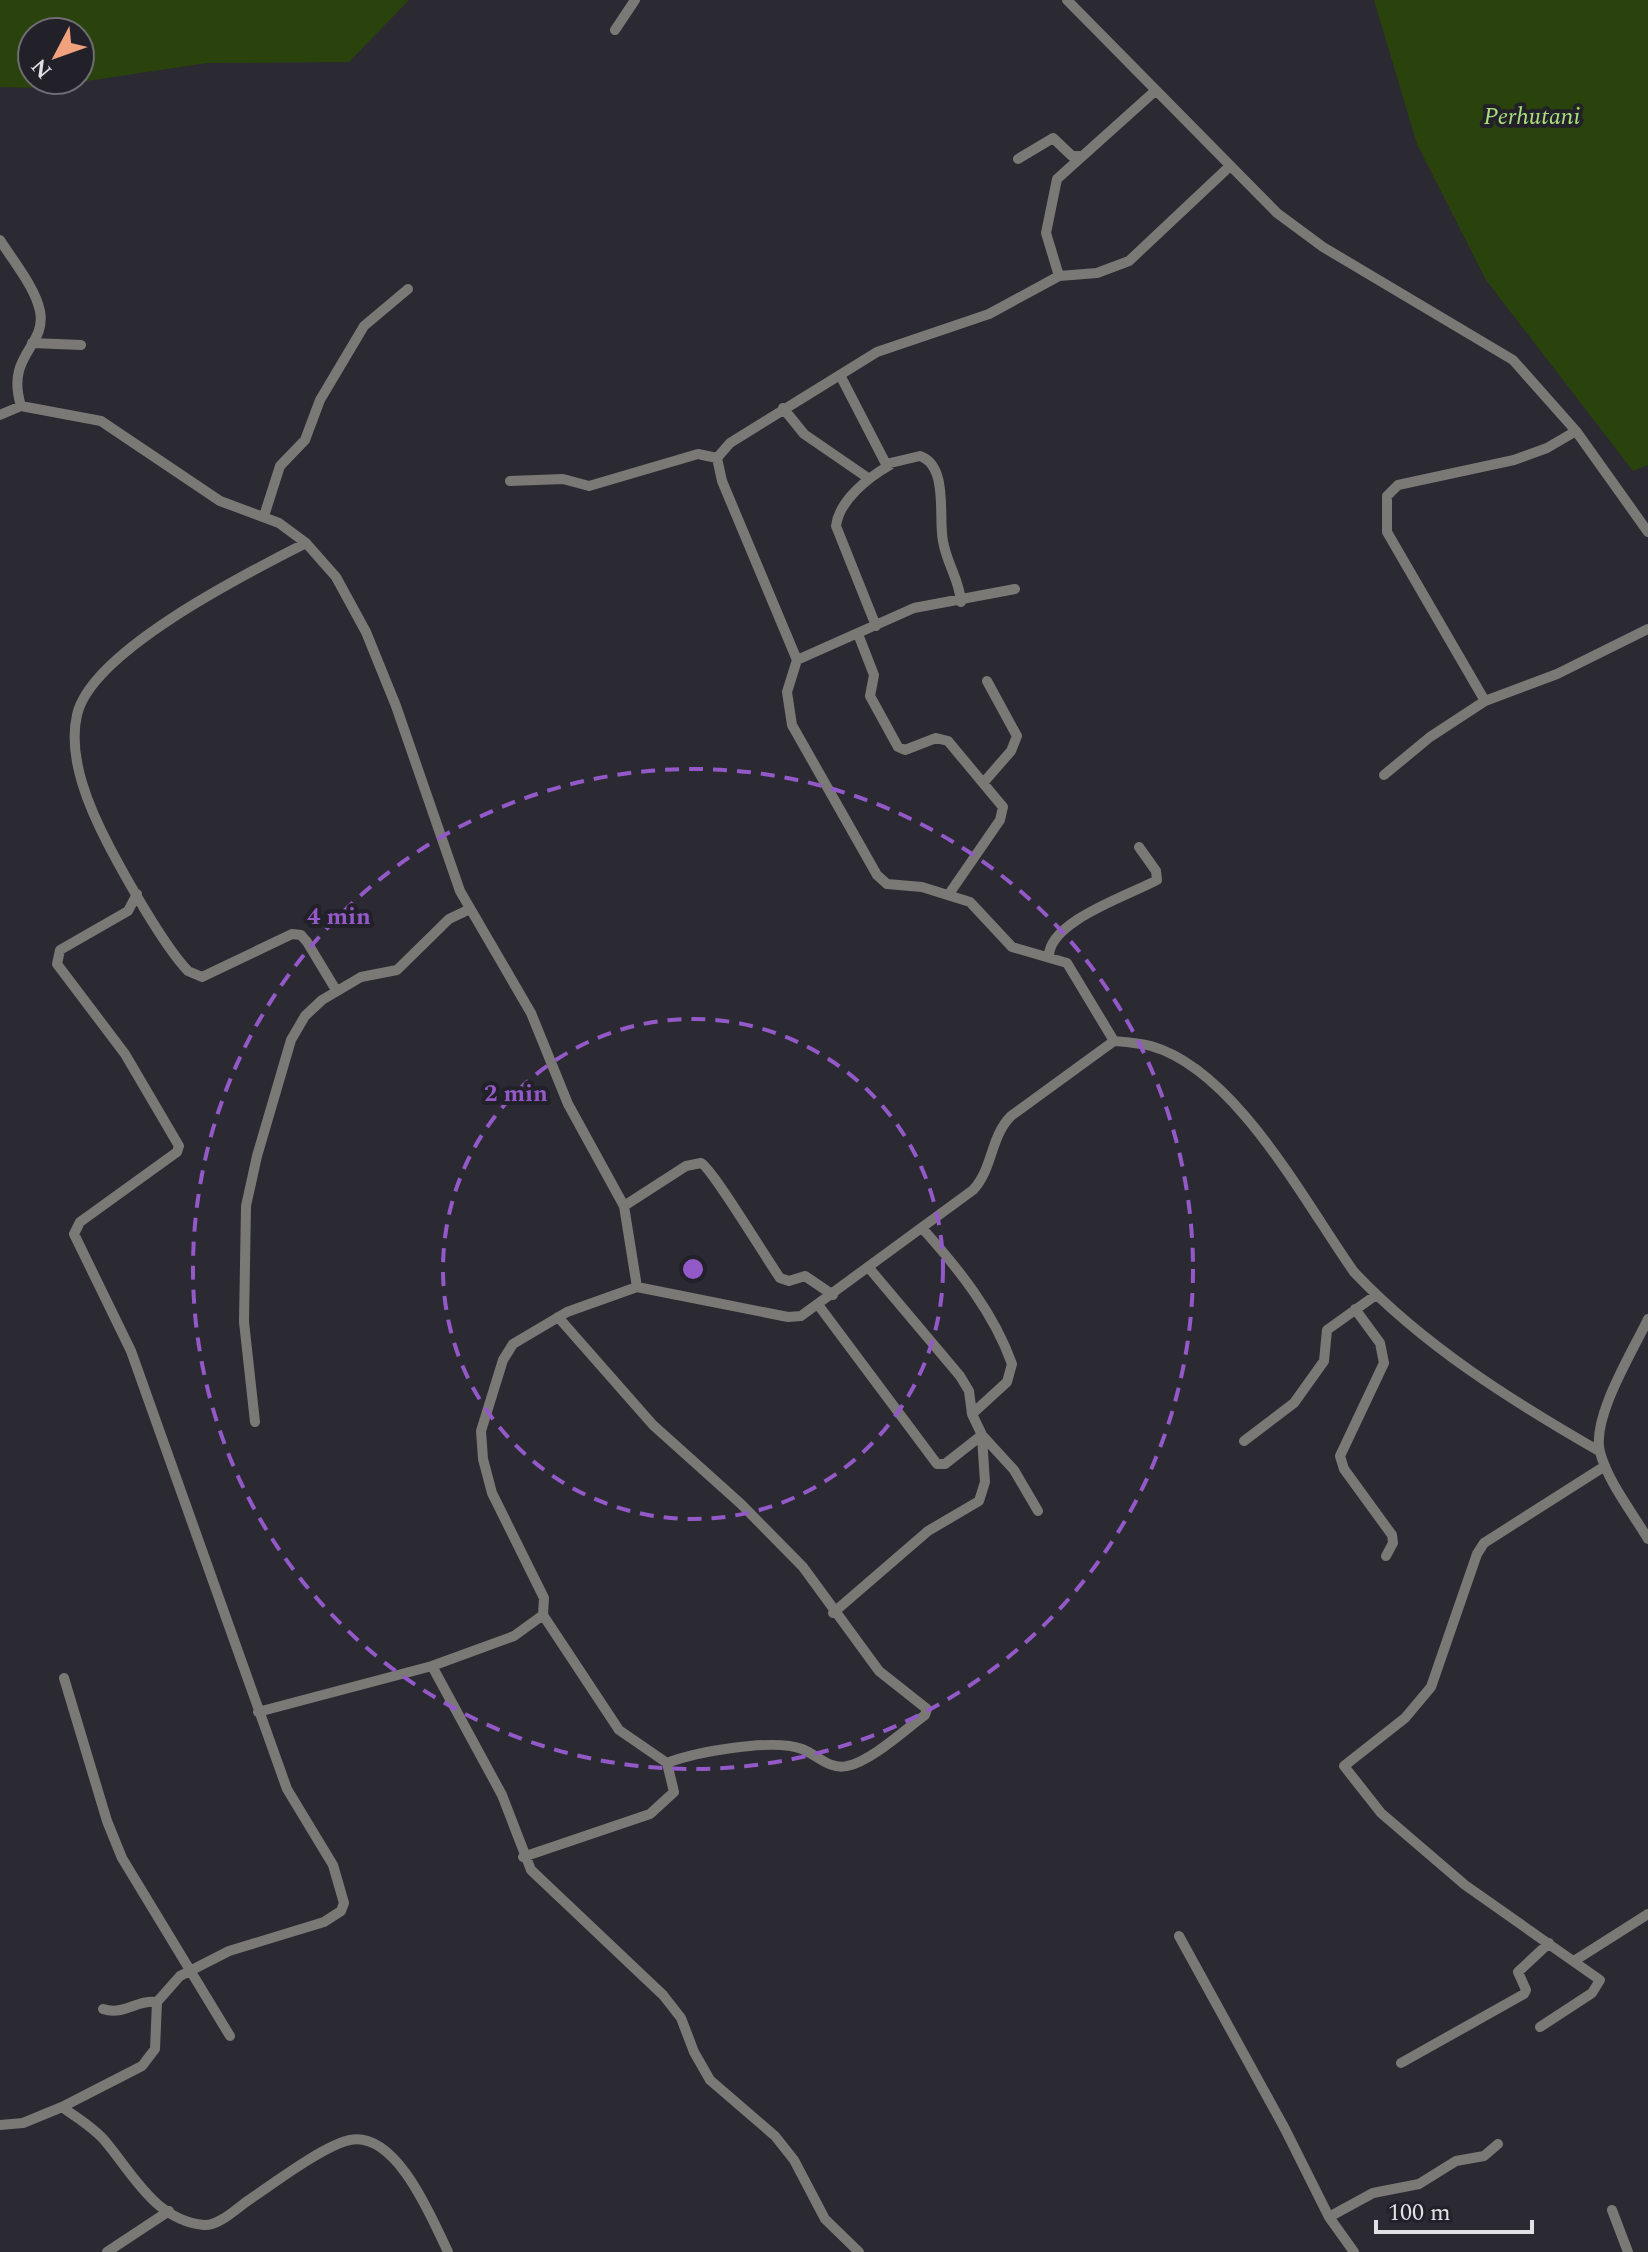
<svg xmlns="http://www.w3.org/2000/svg" width="1648" height="2252" font-family="Spectral,serif">
  <style>
    .green { fill: #2a430d; fill-rule: evenodd }
    .lines { fill: none; stroke-linecap: round; stroke-linejoin: round }
    .minor { stroke: #7b7975; stroke-width: 10 }
    .ring { fill: none; stroke: #9459c8; stroke-width: 4; stroke-dasharray: 14 10 }
    .labels { text-anchor: middle; dominant-baseline: central; stroke-width: 8; stroke-linejoin: round; paint-order: stroke }
    .park-label { font-size: 24px; font-style: italic; fill: #aae07b; stroke: #222028 }
    .centre { fill: #9459c8; stroke: #222028; stroke-width: 4 }
    .ring-label { font-size: 24px; text-anchor: middle; font-weight: bold; fill: #9459c8; stroke: #222028; stroke-width: 8; stroke-linejoin: round; paint-order: stroke }
  </style>
  <rect width="100%" height="100%" fill="#2b2a32"/>
  <path class="green" d="M0,0H409L349,62L207,63L40,88L0,87ZM80,32V80H32V32Z
    M1374,0H1648V465L1633,471L1486,280L1417,144Z"/>
  <g class="lines">
    <path class="minor" d="M1067,0L1277,213L1323,247L1513,360L1576,431L1648,532
      M615,30L635,0
      M1018,159L1053,138L1072,156H1079
      M0,240C13,261 35,287 40,311C47,347 5,354 21,406L101,421L220,501L279,523L306,543L336,577L366,632L396,706L460,891L531,1013L568,1104L624,1206L637,1287L788,1317L801,1316L973,1190C993,1169 990,1137 1011,1116L1114,1041C1126,1042 1139,1043 1151,1046C1236,1070 1305,1203 1354,1272C1424,1346 1512,1401 1599,1451
      M1059,276L1046,233L1057,179L1155,91
      M32,343L81,345
      M840,375L886,464L920,456C949,466 938,518 943,541C946,562 960,581 961,602
      M783,408L804,434L868,478
      M0,415L21,406
      M510,481L563,479L589,486L698,454L717,458
      M264,516L280,466L305,440L320,400L364,326L408,289
      M306,543C249,572 91,651 77,715C67,758 90,810 110,848C127,880 164,946 188,971L202,977L292,934L301,935L307,942L336,990
      M876,626L836,526C839,500 869,477 890,465
      M858,634L874,675L870,696L898,747L905,750L936,738L948,741L1003,807L1000,820L949,894
      M797,660L914,608L1015,589
      M1485,701L1387,532V496L1398,485L1514,460L1547,448L1576,431
      M1384,775L1430,737L1485,701L1557,674L1648,629
      M984,782L1011,751L1017,736L987,681
      M1049,956C1049,921 1130,895 1157,880L1156,871L1139,847
      M1114,1041L1067,963L1012,947L970,902L922,887L887,884L877,875L792,725L787,692L797,660L722,481L717,458L730,443L877,352L989,314L1059,276L1097,273L1129,261L1230,166
      M624,1206L686,1166L701,1163C712,1168 767,1260 780,1278L789,1281L805,1276L833,1295
      M922,1228C958,1268 994,1313 1012,1364L1007,1382L972,1414
      M869,1268L960,1376L969,1391L972,1414L982,1435L1014,1470L1038,1511
      M819,1306L937,1464H945L982,1435
      M1355,1309L1380,1343L1384,1363L1340,1456L1344,1469L1392,1535L1393,1543L1386,1556
      M558,1317L653,1425L741,1504L803,1567L879,1671L927,1709L925,1715C906,1729 870,1762 847,1766C830,1770 817,1755 802,1749C773,1738 695,1752 667,1763
      M1648,1319C1633,1351 1591,1418 1600,1452C1608,1482 1632,1512 1648,1539
      M255,1422L244,1322L246,1206L257,1156L291,1040L305,1016L322,1000L361,977L397,970L449,919L470,909
      M1244,1441L1294,1403L1324,1361L1327,1330L1376,1295
      M833,1613L928,1531L979,1501L985,1482L982,1437
      M432,1666L502,1795L531,1870L663,1995L681,2018L694,2052L710,2080L775,2136L794,2160L825,2219L859,2252
      M64,1678L107,1821L122,1858L230,2036
      M258,1712L432,1666L514,1636L543,1615L544,1598L492,1493L483,1459L481,1431L503,1360L513,1344L567,1312L637,1287
      M523,1857L650,1814L674,1792L667,1763L619,1730L543,1615
      M1179,1936L1285,2129L1329,2217L1354,2252
      M1574,1961L1648,1914
      M103,2009C124,2016 137,1999 157,2002
      M1540,2027L1592,1993L1600,1980L1465,1885L1381,1813L1344,1766L1405,1718L1431,1687L1477,1554L1484,1543L1605,1466
      M1401,2063L1524,1994L1526,1990L1518,1972L1549,1943
      M62,2107C77,2118 93,2127 105,2141C133,2174 155,2220 204,2225C218,2226 235,2210 246,2202C270,2186 324,2145 350,2140C397,2131 432,2219 448,2252
      M0,2125L23,2123L62,2107L142,2066L155,2049L157,2002L180,1976L229,1951L324,1922L341,1911L344,1903L333,1865L287,1789L131,1351L74,1234L80,1222L177,1152L179,1146L125,1054L57,964L60,950L128,911L137,894
      M1612,2210L1628,2252
      M1329,2217L1373,2193L1419,2184L1456,2161L1484,2156L1498,2144
      M107,2252L169,2211"/>
  </g>
  <g class="ring">
    <circle cx="693" cy="1269" r="250"/>
    <circle cx="693" cy="1269" r="500"/>
  </g>
  <g class="labels">
    <g class="park-label">
      <text x="1532" y="117">Perhutani</text>
    </g>
  </g>
  <circle cx="693" cy="1269" r="12" class="centre"/>
  <g class="ring-label">
    <text x="339" y="924">4 min</text>
    <text x="516" y="1101">2 min</text>
  </g>
  <g transform="translate(56 56) rotate(229)"><circle r="38" fill="#222028" stroke="#6e6d74" stroke-width="2"/>
  <path d="M0-6L14 30L0 20L-14 30Z" fill="#f1a17d"/>
  <text y="-12" font-size="22" font-weight="bold" text-anchor="middle" fill="#e0e0e5">N</text>
  </g>
  <path d="M1376 2220v12h156v-12" fill="none" stroke="#e0e0e5" stroke-width="4"/>
  <text x="1388" y="2220" font-size="24" fill="#e0e0e5" stroke="#222028" stroke-width="6" paint-order="stroke">100 m</text>
</svg>
